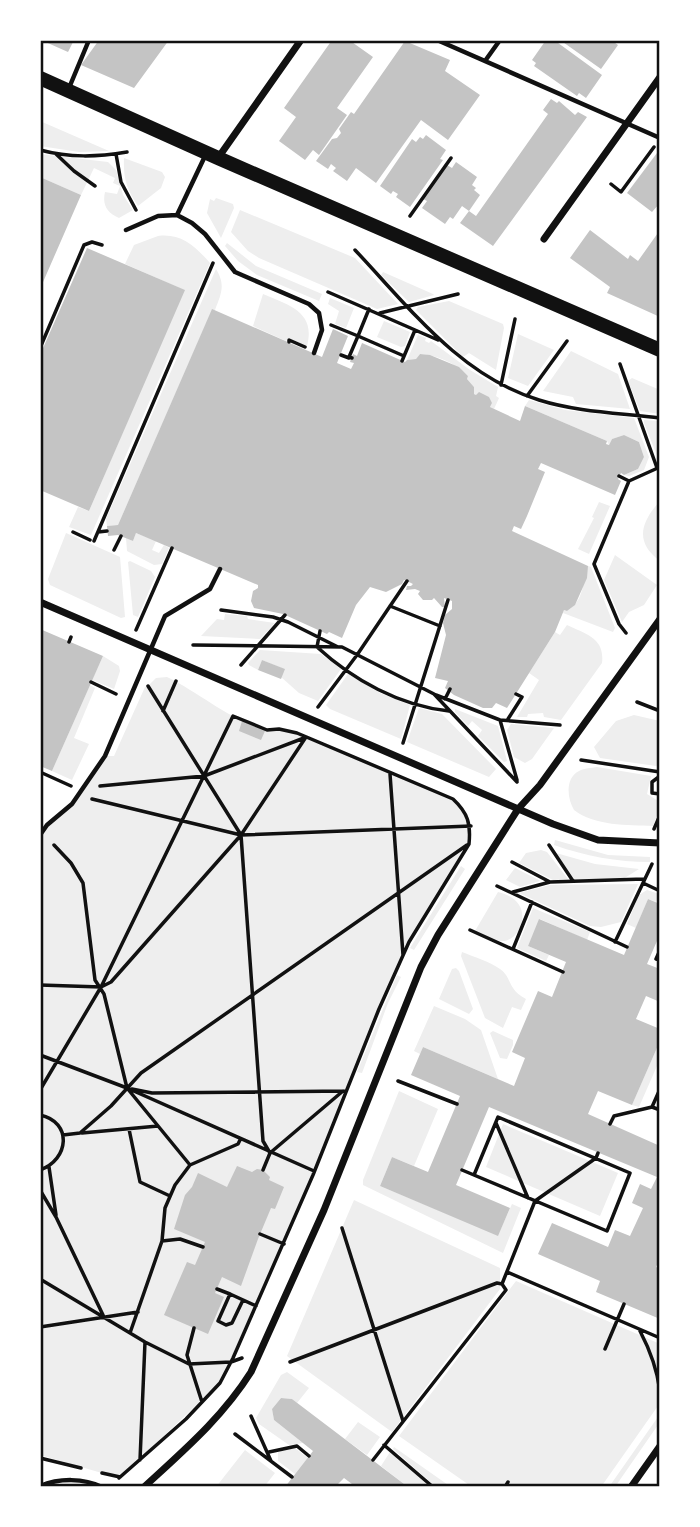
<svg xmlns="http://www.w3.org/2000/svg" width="700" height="1527" font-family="Barlow,sans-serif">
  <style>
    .green { fill: #eee }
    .building { fill: #c4c4c4 }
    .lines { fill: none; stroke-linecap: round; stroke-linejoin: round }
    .path { stroke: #111; stroke-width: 3.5 }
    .service { stroke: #111; stroke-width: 4.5 }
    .minor { stroke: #111; stroke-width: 7 }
    .primary { stroke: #111; stroke-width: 14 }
    .neatline { fill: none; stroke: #111; stroke-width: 2.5 }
  </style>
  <rect width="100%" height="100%" fill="#fff"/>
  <path class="green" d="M40,121L109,151L79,152L40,146Z
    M40,154L108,162L116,170L123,195L133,210L119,218C107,213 102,205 105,192L117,194L120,186L113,183L115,178L94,168L81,195L40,177Z
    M124,158L162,172L165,177L161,188L138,206C127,190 123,178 124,158Z
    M216,198L233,204L234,208L221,238L207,213L210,199L214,201Z
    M240,210L355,258L398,304L377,309L259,258L248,251L231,232Z
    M158,236C181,233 195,246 210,263L91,535L69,527L78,507L89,511L184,290L125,264L134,245Z
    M227,243L256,266L322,294L319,301L257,275L238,261L225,246Z
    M216,269C226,285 221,294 215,310H212L118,525L107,526L106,519Z
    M383,272L433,294L434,295L409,302L381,275Z
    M263,294C289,305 316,312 307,346L288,338L286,341L253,326Z
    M330,298L354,308L346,328L335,324L339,311L328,304Z
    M449,301L503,324L504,328L496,370L469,353L463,357L416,310L418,307Z
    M384,321L410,332L405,346L401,347L377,337Z
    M518,334L554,350L528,386L508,378Z
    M418,335L426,338L425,341L429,343L431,341L470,370L498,387L496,396L499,398L494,409L490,407L492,403L474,394V387L467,379L468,376C455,363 437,355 420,354L416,359L407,360Z
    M571,351L618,374L630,409L576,404L573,397L543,391Z
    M632,378L660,390V414L640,411L628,381Z
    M529,400L565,410L634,418L649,457L644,470L629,476L624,475L638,469L644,457L639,442L624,435L612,439L609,445L607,441L525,406Z
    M644,420L660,421V463L644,423Z
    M660,501V561C634,542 641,522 660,501Z
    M599,502L610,506L589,554L578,549L594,518L592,517Z
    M66,533L120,557L125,617L121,618L50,585L48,579Z
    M136,533L156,541L152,550L159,553L164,545L169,548L162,564L154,565L127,551L126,538L133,541Z
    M615,555L657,585L644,605L629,612L622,622L604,580Z
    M130,561L151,571L155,577L138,617L133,615L128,562Z
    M588,566L591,567L615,628L613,632L563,613L564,610L567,611C585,600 582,582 588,566Z
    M225,614L247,616L248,619L275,623L260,639L201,636L217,619L224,620Z
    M567,625C586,634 605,638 602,663L561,720L544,717L543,713L528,714L527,717H517L539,680L529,673L555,632L560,635Z
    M260,650L321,654L341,669L318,701L299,693L281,677L284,669L262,660L258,670L249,665L248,663Z
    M103,656L119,666L120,671L114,689L92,680Z
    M348,674L380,693L410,705L401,739L330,709L326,705Z
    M167,677C200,693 228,719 264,729C269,731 275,728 280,729C286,730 291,732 297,733L453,799C468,813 471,824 469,844L410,942L379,1009L314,1171L220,1383L119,1478L40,1455V835L72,804L105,756H114L145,687L148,686L156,678Z
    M90,685L95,688L74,738L89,744L72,780L52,771Z
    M419,708L442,714L496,769L489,777L407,742Z
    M455,709L498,726L507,761L504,762L478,736L482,730L472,721L468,726L455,712Z
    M634,715L660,721V764L656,766L600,758L594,747L616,721Z
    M511,724L554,728L532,759L525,763L514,757L507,730Z
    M597,767L651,776L647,794L660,802V808L653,826C628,825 594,826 574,810C567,798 565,778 579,771C584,768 592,768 597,767Z
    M555,840L608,855L650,857V862C617,862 585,856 554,845Z
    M541,850L547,852L568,879L553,880L519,863L526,853Z
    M556,853L595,864L639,869L623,879L575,880Z
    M461,866L465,869L414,950L410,948Z
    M515,868L539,880L540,881L520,887L506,880Z
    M638,884L621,922L601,927L590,926L519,893L550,885Z
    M647,890L659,894L656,902L648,899L636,928L627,924L639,895Z
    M498,892C538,901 521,942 502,941C494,941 483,934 475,931Z
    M533,908L590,932L587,940L540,919L528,946L549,955L546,961L517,948Z
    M462,952C474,957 489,961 500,969C512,977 507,989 526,999L521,1010L512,1007L503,1028L485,1018L461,956Z
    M456,968L459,971L473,1009L469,1014L439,999L452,969Z
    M397,975L401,977L388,1003L362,1073L357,1072Z
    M434,1006L465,1019L481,1030L498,1079L423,1047L420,1054L414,1051Z
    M493,1031L513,1040V1045L507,1059L500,1058L490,1033Z
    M660,1041V1059L639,1107L632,1105Z
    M399,1091L438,1109L414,1166L392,1157L380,1186L498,1235L512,1204L521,1208L503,1253L363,1185V1180Z
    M503,1124L618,1173L600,1216L486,1167Z
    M354,1200L500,1268V1289L392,1432L287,1356Z
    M516,1281L660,1344V1403L601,1487H472L399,1436Z
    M287,1372L309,1388L297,1403L292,1399L281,1398L272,1409L274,1420L303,1443L289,1445L259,1424L256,1418L281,1375Z
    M660,1414V1422L615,1487H609Z
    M358,1422L380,1437L367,1455L345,1439Z
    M394,1447L451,1487H436L393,1449Z
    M295,1448L308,1458L295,1474L278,1461V1452Z
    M245,1450L275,1473L264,1487H216Z
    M390,1452L430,1487H408L381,1466Z"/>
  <path class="building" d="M41,40H74L68,52Z
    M99,40H169L134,88L81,65Z
    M332,40H349L373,57L337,108L347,115L319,155L313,150L305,160L279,141L296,117L284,108Z
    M546,40H554L602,75L586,98L579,93L577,96L534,66L536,63L532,60Z
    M560,40H611L618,45L601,69Z
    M405,41L450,60L445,71L480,95L448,140L421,120L376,183L356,168L347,181L333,171L336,168L331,164L328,169L316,161L332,139L337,138L341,133L339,129L351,112L354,114Z
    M551,99L557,103L559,101L575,115L578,112L587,117L493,246L460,223L469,211L476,216L548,114L543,110Z
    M426,135L446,150L440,159L443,160L410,207L396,197L398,194L393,191L391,194L380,186L412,139L416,142L420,137L423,139Z
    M660,149V195L657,198L660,203L652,212L627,193Z
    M456,162L477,177L472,185L476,188L474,190L480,195L469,211L462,206L453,219L450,217L445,224L422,208L427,201L423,199L447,165L452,168Z
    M40,177L81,195L40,289Z
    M590,230L628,259L630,255L638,261L660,230V317L607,293L610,287L570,258Z
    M87,248L185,290L89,511L40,490V355Z
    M212,309L322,357L333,329L348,336L337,363L351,369L354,363L350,362L351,359L353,354L357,356L362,343L405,362L407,360L416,359L420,354L430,355L459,367L468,376L467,379L474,387V394L476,395L479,392L489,397L492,403L490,407L520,421L525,406L607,441L606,444L609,445L612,439L624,435L639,442L644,457L638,469L624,475L621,473L618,479L621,481L615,495L541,463L538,469L545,472L527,516L521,529L514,526L512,531L588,566L587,578L575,605L567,611L564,610L555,632L507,708L496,703L492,708H483L454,695L445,688L448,681L435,678L446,635L443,623L445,615L452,609V601L444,598L445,607H442L434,598L432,600H423L418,594L420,591L415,589L406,590L407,586H411L413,584L407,581L404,580L402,584L386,592L370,587L356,605L342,638L329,632L327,634L283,614L254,608L251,601L253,591L258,588V585L136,533L133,541L118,535L108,536L107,526L118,525Z
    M40,629L103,656L52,771L40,766Z
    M262,660L285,669L281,679L258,670Z
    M242,721L265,731L261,740L239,731Z
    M648,899L660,904V934L647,964L660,969V1002L646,996L636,1019L660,1029V1041L632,1105L598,1091L588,1114L660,1146V1258L656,1267L660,1269V1319L596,1292L600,1281L538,1254L552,1223L608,1247L615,1230L630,1236L643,1208L632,1203L640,1184L651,1189L657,1177L489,1107L456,1185L510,1208L498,1236L380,1186L392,1157L428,1172L460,1096L411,1075L423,1047L514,1086L525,1058L512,1052L538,991L552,997L566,962L528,946L539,919L624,955Z
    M237,1166L252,1172L257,1169L263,1170L270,1177L269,1180L284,1187L275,1209L271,1208L258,1239L241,1286L222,1277L215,1293L224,1297L208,1334L164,1315L187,1262L195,1265L205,1242L174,1229L185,1195L192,1187L198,1173L227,1187Z
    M281,1398L292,1399L408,1487H356L344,1478L335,1487H285L313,1451L274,1420L272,1409Z"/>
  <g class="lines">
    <path class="path" d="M40,150C70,158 97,157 127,152
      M56,154L74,171L95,186
      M116,154L121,182L136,210
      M611,184L621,192L654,147
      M410,216L451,158
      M355,250C409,307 460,376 539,400C577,412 620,413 660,418
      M328,292L438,340
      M380,313L458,294
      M331,325L358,336L369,309
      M289,342V340L305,347
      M40,348L84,245L92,242L102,245
      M341,355L349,358
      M352,358L349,357L358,336L404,356
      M402,361L415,330
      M620,364L657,468
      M501,385L515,319
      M527,396L567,341
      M619,476L629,481
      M73,532L90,540
      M98,532L107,531
      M94,541L213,263
      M114,550L121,536
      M390,606L440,626
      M221,610L273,617L288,622L338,647
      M136,630L172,548
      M320,631L317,647C353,680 400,706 449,711
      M626,633L619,624L594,564L629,481L660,467
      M69,642L71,637
      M193,645L342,647L434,694L517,782
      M241,665L285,615
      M91,682L116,694
      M148,686L241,835L263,1141L270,1153L263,1170
      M436,695L500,720L560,725
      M445,699L450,689
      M637,702L660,711
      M318,707L357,655L407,581
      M163,711L176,681
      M508,719L522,697L516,694
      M500,720L517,780
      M403,743L448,600
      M581,760L660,772
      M40,772L71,786
      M390,774L403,955
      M660,776L652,782V793L660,794
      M100,786L204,776L304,738
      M92,799L241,835L471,826
      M654,829L660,815
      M54,845L71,863L83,883L95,980L104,994L127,1088L190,1165
      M549,845L573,881
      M512,862L550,882
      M643,883L660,891
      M497,886L627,947
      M513,892L550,882L644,879
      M470,930L563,972
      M615,942L652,864
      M513,949L532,902
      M660,950L656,959L660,960
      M40,985L101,987L111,982L241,835L306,737
      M40,1055L127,1088L314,1171
      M398,1081L457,1104
      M132,1089L152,1093L346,1091
      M660,1089L652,1107L660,1110
      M40,1090L101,987L233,716L267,730L279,729L297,733L453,799C468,813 471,824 469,844L409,942L379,1009L313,1175L233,1358L220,1383L186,1419L119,1478
      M40,1115C73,1122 69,1160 40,1170
      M496,1123L528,1198
      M610,1124L614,1116L652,1107
      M129,1129L140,1182L170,1196
      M82,1133L158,1126
      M63,1135L80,1133L111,1106L141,1073L467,845
      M270,1153L343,1091
      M49,1167L56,1215
      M462,1170L607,1231L630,1173L498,1117L474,1175
      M40,1190L56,1217L103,1315
      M342,1228L403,1421
      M260,1234L284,1244
      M162,1241L180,1239L203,1247
      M507,1272L660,1338
      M40,1279L145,1342L189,1364L231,1362L242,1358
      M502,1284L535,1201L596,1158L598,1153
      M217,1289L230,1294L218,1321L226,1325L232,1323L243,1300
      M230,1294L256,1306
      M40,1327L138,1312
      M194,1328L187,1355L202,1402
      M640,1331C650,1350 657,1369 660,1391
      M130,1333L162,1241L165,1208L175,1185L190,1165L238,1144L240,1140
      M605,1349L624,1304
      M290,1362L497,1283L502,1284L506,1290L373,1460
      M251,1416L271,1461
      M235,1434L292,1477
      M384,1445L433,1487
      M269,1452L297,1446L309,1456
      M40,1458L81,1468
      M140,1460L145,1342
      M102,1473L120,1477
      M355,1487L356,1486
      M505,1487L508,1482"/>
    <path class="service" d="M437,40L660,138
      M485,61L500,40
      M69,88L89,40
      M177,215L206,154
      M126,230L158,216L177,215L192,223L205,234L235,272L309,304L319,313L322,330L314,353
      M40,835L47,825L72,804L105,756L165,616L210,589L220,569
      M40,1486C59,1478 84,1478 102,1487"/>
    <path class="minor" d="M218,158L301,40
      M544,239L660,77
      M40,602L553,824L598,840L660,843
      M144,1487C183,1451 222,1418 251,1372L324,1210L421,967L438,935L518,809L540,785L660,619
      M631,1487L660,1446"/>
    <path class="primary" d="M40,78L218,158L660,350"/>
  </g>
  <rect width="700" height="1527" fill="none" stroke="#ffffff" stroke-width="84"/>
  <rect x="42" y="42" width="616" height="1443" class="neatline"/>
</svg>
